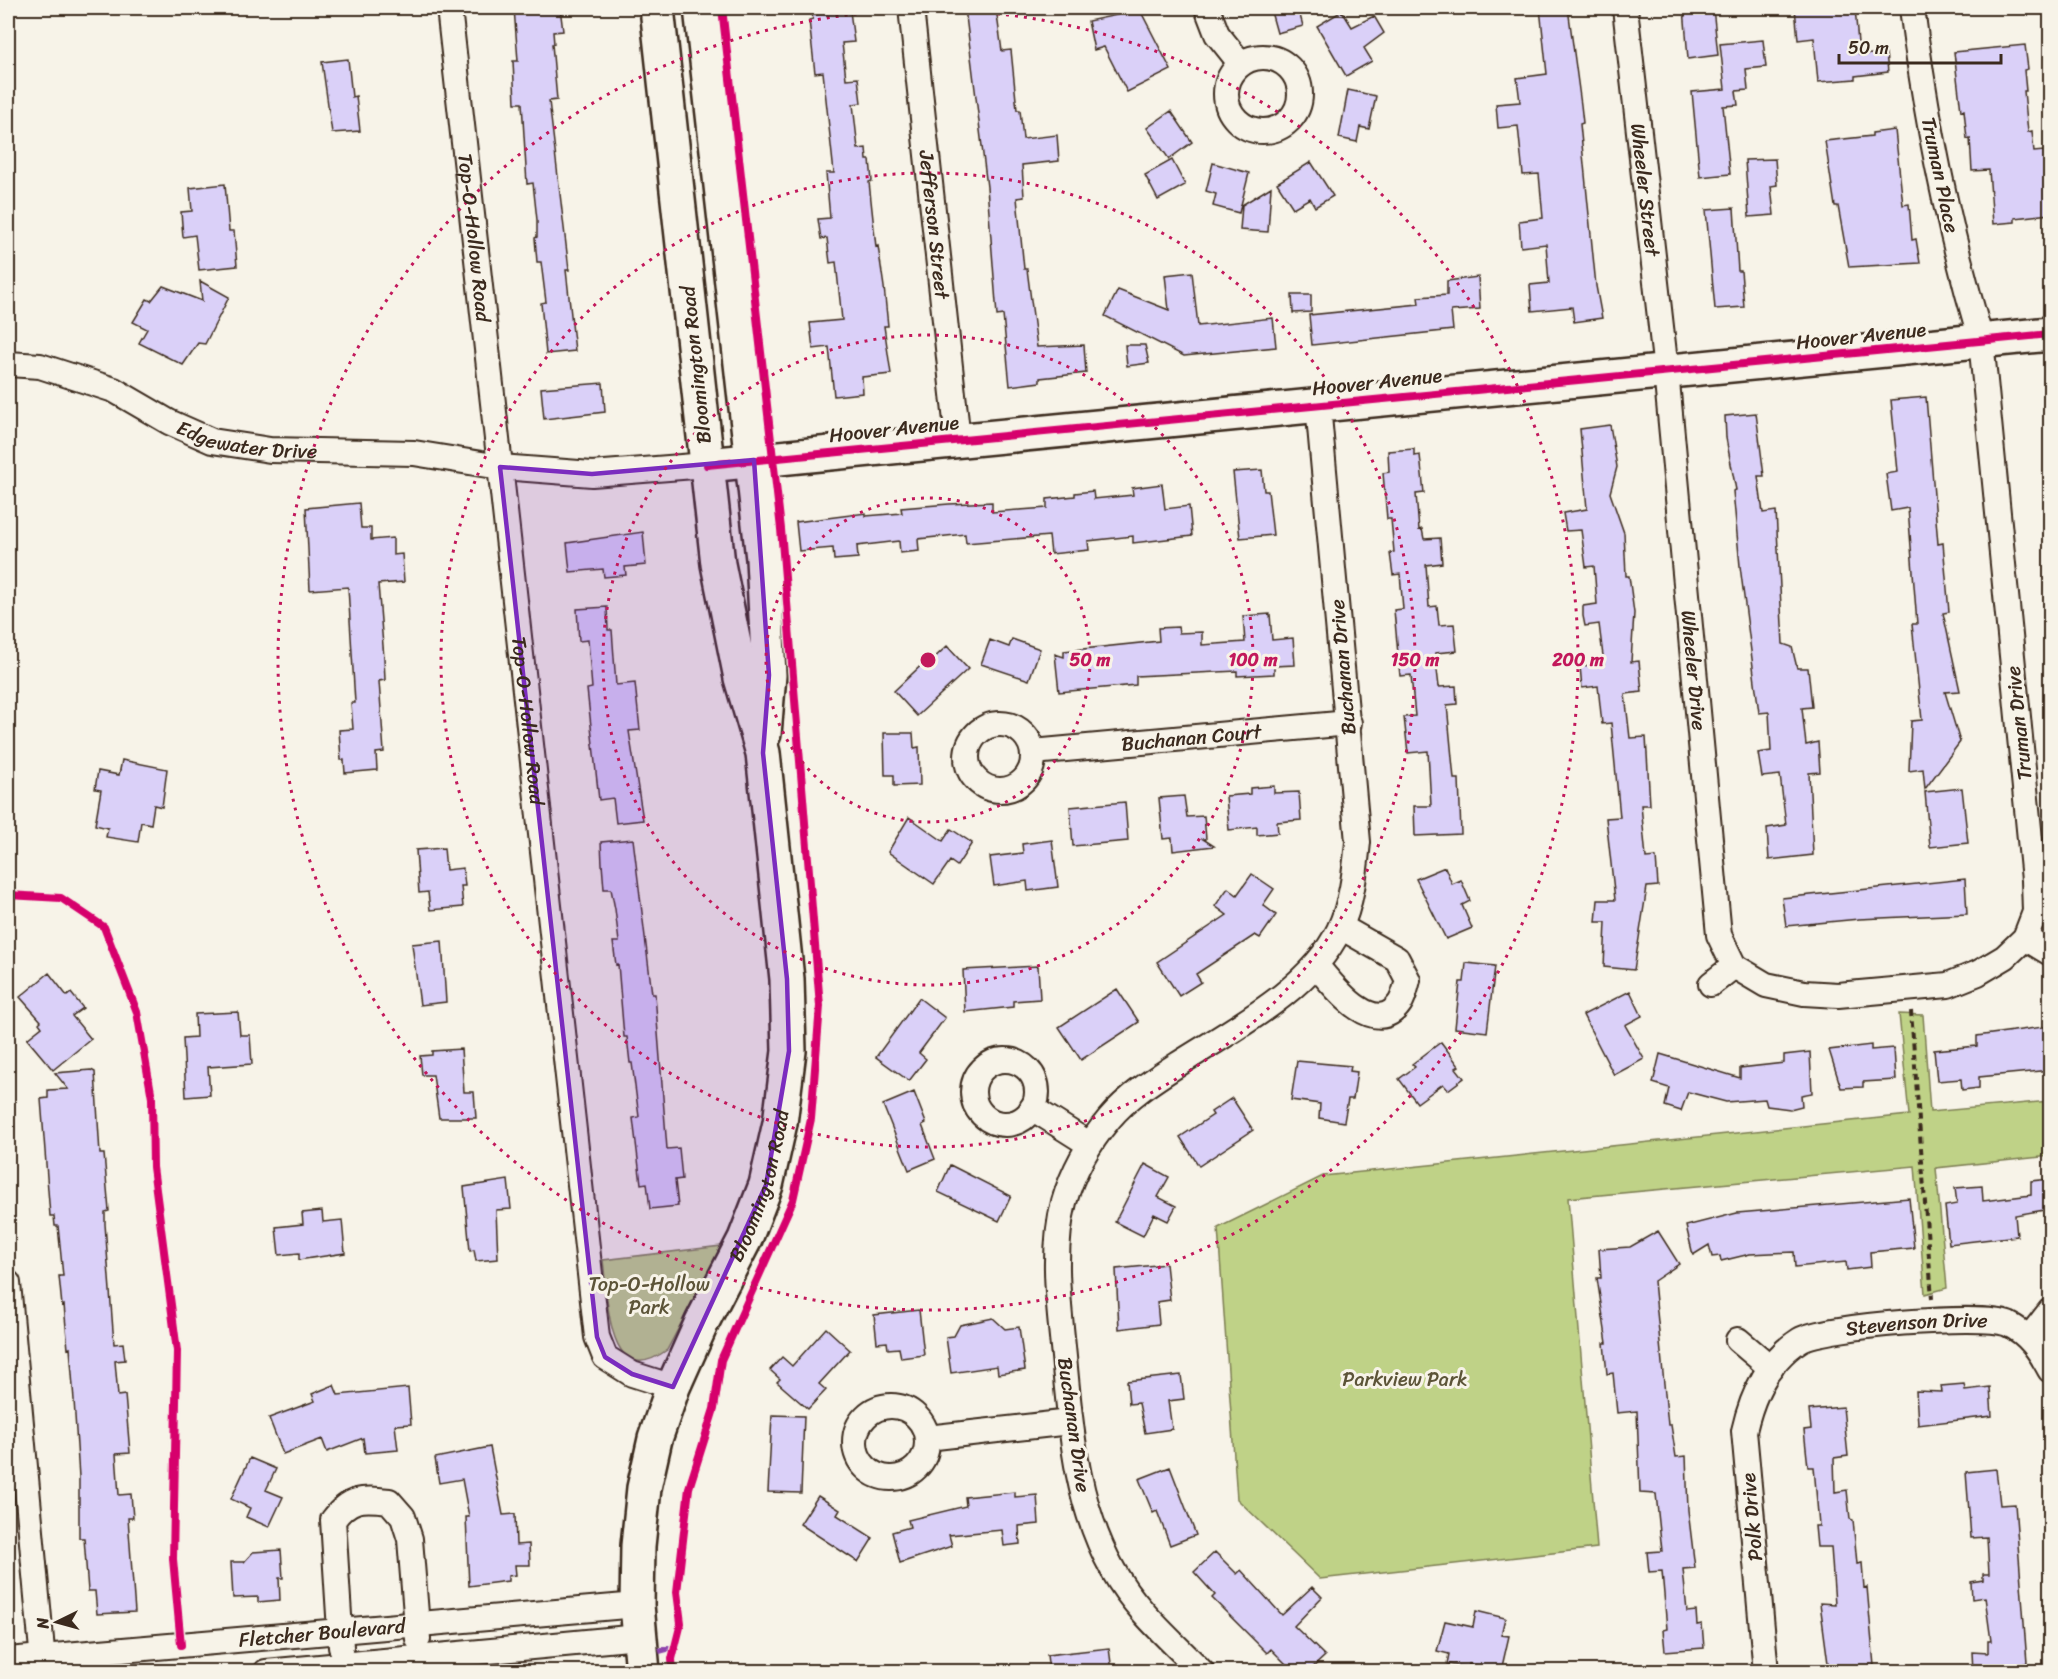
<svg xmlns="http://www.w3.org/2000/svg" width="2058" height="1679" font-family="Sriracha,sans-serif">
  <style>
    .green { fill: #bfd287; stroke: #7d7e52; stroke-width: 1.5 }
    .building { fill: #dad0f8; stroke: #3b2a1e; stroke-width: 1.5 }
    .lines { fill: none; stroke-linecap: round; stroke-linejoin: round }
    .street-casing { stroke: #3b2a1e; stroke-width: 28 }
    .secondary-casing { stroke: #3b2a1e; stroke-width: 38 }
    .path { stroke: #3b2a1e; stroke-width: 4; stroke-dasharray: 6 4.5; stroke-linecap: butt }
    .street { stroke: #f7f3e8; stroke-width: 24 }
    .secondary { stroke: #f7f3e8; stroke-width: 33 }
    .quiet { stroke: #8e44ad; stroke-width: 6; stroke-dasharray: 12 6; stroke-linecap: butt }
    .cycleway-casing { stroke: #f7f3e8; stroke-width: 11 }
    .cycleway { stroke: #d6006c; stroke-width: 8 }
    .marked { fill: #7b2cbf; fill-opacity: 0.2; stroke: #7b2cbf; stroke-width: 4.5; stroke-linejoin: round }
    .ring { fill: none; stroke: #c2185b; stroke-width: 3; stroke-dasharray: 3 6 }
    .labels { text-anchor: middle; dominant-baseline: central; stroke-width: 6; stroke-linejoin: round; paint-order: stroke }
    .street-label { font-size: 20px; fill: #3b2a1e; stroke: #f7f3e8 }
    .park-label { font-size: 20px; fill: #5c5438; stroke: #f7f3e8 }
    .centre { fill: #c2185b; stroke: #f7f3e8; stroke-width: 3 }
    .ring-label { font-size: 18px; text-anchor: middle; font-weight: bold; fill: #c2185b; stroke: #f7f3e8; stroke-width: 6; stroke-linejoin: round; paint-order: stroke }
  </style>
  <rect width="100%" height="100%" fill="#f7f3e8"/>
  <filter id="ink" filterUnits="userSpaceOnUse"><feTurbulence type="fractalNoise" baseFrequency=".0167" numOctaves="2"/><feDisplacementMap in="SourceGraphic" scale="12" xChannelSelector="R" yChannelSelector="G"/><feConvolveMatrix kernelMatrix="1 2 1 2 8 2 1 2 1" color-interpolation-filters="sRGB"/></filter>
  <g filter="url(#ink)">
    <path class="green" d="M1899,1014L1923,1015L1930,1112L2050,1101V1156L1936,1168L1947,1288L1925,1294L1915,1166L1568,1198L1597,1548L1320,1579L1237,1499L1218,1228L1323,1176L1909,1115Z
      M722,1246L667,1350C606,1394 608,1296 603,1260Z"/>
    <path class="building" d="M514,8H560L563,31L553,32L554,44H552L557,100L549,101L569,270H566L575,351L546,354L541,303L546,302L541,262H537L535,238L537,237V220L533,183L527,184L522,103H515L513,61H518Z
      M965,8H996L1002,51L1011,50L1017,110H1020L1023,139L1057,135L1059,161L1022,165L1024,197L1017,198L1024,269H1027L1037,347L1084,345L1086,373L1040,378V382L1010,386L1003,315L997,316L987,187Z
      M1115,8H1139L1171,70L1127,92L1104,47L1094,50L1088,21L1117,15Z
      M1270,8H1298L1303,26L1277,33Z
      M1540,8H1568L1581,105L1583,123L1580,124L1596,286L1602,318L1574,322L1572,307L1532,311L1530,285L1549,283L1546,244L1521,247L1519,221L1543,218L1539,174L1523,175L1518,126L1498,128L1496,104L1520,102L1517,78L1547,74Z
      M1684,8H1713L1718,55L1688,59Z
      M1795,8H1855L1859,55L1886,53L1888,72L1855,76V79L1818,82L1814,38L1798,40Z
      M850,11L854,42L842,43L846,79L858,78L861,103L853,104L858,149L866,148L867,160H870L872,181L869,182L876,247L878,246L884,287L888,326H884L891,374L862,377L863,393L834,396L829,347L813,349L810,323L842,320L836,262L830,263L827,238L821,239L818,219L830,218L826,173H834L823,72L815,73L809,20L813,19L812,15Z
      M1342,11L1352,27L1374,16L1384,33L1364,48L1372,61L1346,76L1317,26Z
      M1763,40L1766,67L1746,69L1748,90L1736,91L1738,105L1723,106L1730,174L1700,177L1692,92L1725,89L1720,44Z
      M2025,45L2028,69L2024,70L2026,91H2024L2028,132L2032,131L2034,152L2044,151L2050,192V214L2015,218V222L1993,224L1989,170L1972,171L1970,138L1967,139L1964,110L1961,111L1954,52Z
      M348,59L352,97L356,96L360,131L332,133L322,62Z
      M1348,90L1376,96L1369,129L1360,127L1357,142L1339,138Z
      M1171,111L1192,142L1169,159L1147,128Z
      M1895,130L1903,205L1909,204L1912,240L1916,239L1920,263L1849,267L1838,206H1835L1825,141L1872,136V133Z
      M1775,159L1777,185L1771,186L1774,215L1749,217L1745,160Z
      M1172,160L1185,185L1158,200L1145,175Z
      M1311,162L1333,196L1315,207L1310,198L1293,208L1277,183Z
      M1213,163L1249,173L1239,213L1213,206L1216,194L1206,191Z
      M225,184L229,231H234L237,266L199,270L195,235L183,237L181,212L192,211L190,188Z
      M1271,187L1268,232L1240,230L1242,205Z
      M1734,208L1738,271H1741L1744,307L1715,309L1706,210Z
      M1192,272L1198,326L1273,318L1276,347L1184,356L1105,316L1118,290L1169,310L1165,275Z
      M1478,277L1480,309L1451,311L1453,330L1312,345L1309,315L1419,304L1418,297L1447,295V281Z
      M200,281L229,297L205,344L198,343L183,365L139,343L147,329L133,322L147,299L151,301L163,286L202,301Z
      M1292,295H1311V312L1293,313Z
      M1125,345H1145L1149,363L1127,366Z
      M603,383L605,412L544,419L541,388Z
      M1926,397L1938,544L1943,543L1949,612L1943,613L1960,691L1945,692L1960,742L1925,789L1923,769L1909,771L1911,721L1922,720L1912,624H1917L1908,508L1891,511L1886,474L1898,472L1891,400Z
      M1756,413L1764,476H1758L1763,513L1776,511L1783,644L1792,647L1797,668H1808L1812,707L1802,708L1806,745L1818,742L1820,772L1809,773L1813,855L1769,860L1767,828L1786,825L1780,775L1762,777L1758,753L1771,751L1769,712L1759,713L1740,566L1733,491L1736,490L1726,438L1725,416Z
      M1610,425L1617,467L1610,493L1624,533L1626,576H1629L1634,613L1631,662L1639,661L1642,692L1625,694L1630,738L1646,737L1650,805H1641L1646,858L1656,857L1658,886L1647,887L1634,970L1604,967L1606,922H1596L1598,900H1615L1606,818L1620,817L1611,723L1602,724L1598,686L1582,688L1580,666L1604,664L1599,624L1585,626L1583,616V606L1597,604L1594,566L1586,567L1581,530L1566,531L1563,513L1587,509L1580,429Z
      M1414,449V456L1420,455L1424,493L1416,494L1419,530L1422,529L1424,539L1440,538L1442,563L1426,565L1429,607L1437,606L1439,625L1454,624L1457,651L1435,653L1439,687L1456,686L1457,704L1447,705L1454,779H1459L1461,834L1415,836L1414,806H1431L1428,751L1408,753L1404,717L1415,716L1411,675L1400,676L1394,610L1403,609L1400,574L1393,575L1390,553L1394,552L1391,519H1387L1383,473L1389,472L1388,451Z
      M1262,470L1264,491H1268L1273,535L1240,538L1233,472Z
      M1162,484L1165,509L1189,506L1192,536L1133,543V536L1088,541L1089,550L1051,554L1049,536L966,543L965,534L918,539L919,551L900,553L899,541L857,546L858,558L834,560L833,548L799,551L796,522L866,513V516L902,513L901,508L949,504L992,502V512L1047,508V499L1075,496V493L1093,491L1094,499L1133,495L1132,488Z
      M359,503L361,528H371V540L393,538V555L402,554L404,582L378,584L384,658L385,680L379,681L384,752L376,753L377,770L345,773L344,760H341L339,730L353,729L351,703H355L348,587L310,590L306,508Z
      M643,532L646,565L625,567L626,575L604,577L603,569L570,572L567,543Z
      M607,607L608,630H612L616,685L635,683L640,730L629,731L643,820L616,823L613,798L599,800L587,689L592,688L588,640L579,641L577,609Z
      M1270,614L1272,640L1293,638L1295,665L1274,666V674L1237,676V671L1136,676V685L1059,692L1055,654L1064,657V651L1159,641L1158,628L1178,627L1179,633L1202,632V645L1245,642L1243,616Z
      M1012,639L1040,649L1029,680L981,664L990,640L1009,647Z
      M947,646L968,669L917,716L894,691L930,657L932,660Z
      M884,733H913L914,748L919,747L920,785L894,786V775H885Z
      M122,760L167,769L162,807L154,805L151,824L141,822L138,842L106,837L108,828L95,825L101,790L95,789L98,771L119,775Z
      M1274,786V793L1299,792L1301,820L1277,822L1278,833L1257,835V827L1229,830L1226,796L1250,794V788Z
      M1962,788L1968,843L1930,847L1925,792Z
      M1184,796L1187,817L1204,816L1206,839H1203L1214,846L1173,851L1172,838L1163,839L1159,798Z
      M1125,802L1128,841L1073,846L1070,807Z
      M909,817L943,841L951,829L972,843L957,866L950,861L934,884L888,852Z
      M633,839L652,994H655L667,1149L679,1148L682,1179L675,1180L678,1206L650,1209L647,1183L641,1184L633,1118L639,1117L632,1063H630L627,1037H624L618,964L616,965L613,942H619L615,909L611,889H604L602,864L601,842Z
      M1052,840L1058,887L1028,891L1027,881L994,886L990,857L1023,853L1022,844Z
      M444,848L446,870L463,868L465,886H461L463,907L430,910L428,892L419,893L416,850Z
      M1445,867L1452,884L1461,880L1470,901L1462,905L1472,928L1446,939L1416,879Z
      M1252,874L1274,889L1263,905L1276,915L1260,938L1255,935L1196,974L1201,982L1179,996L1157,962L1227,915L1215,906L1228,888L1237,895Z
      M1965,879L1967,914L1859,919L1786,926L1782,898Z
      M442,941L446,1002L420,1005L412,944Z
      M1466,963L1495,966L1487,1032L1455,1028L1460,982H1464Z
      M1038,966L1040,999L1013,1001V1007L965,1012L963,970Z
      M49,973L67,996L71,993L83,1008L72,1016L91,1039L53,1070L27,1039L42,1027L39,1023L41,1021L20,997Z
      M1117,989L1139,1022L1081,1060L1059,1027Z
      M1630,991L1642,1016L1625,1025L1644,1059L1614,1075L1583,1015Z
      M919,998L945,1018L919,1053L926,1059L909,1081L876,1057Z
      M238,1012L240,1035H250L252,1064L208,1067L210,1095L186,1097L183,1038L196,1037L195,1014Z
      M2050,1026V1070L1979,1077V1088L1962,1090L1961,1079L1937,1081L1934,1050L1977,1046V1036Z
      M1441,1042L1459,1066L1456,1068L1464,1078L1448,1090L1443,1084L1417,1103L1399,1079L1415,1067L1412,1064Z
      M1871,1045V1050L1894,1048L1896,1080L1863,1082V1087L1841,1088L1829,1050Z
      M461,1049L464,1092H474L476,1118H439L433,1075H422L420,1056L432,1055V1051Z
      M1810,1052L1812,1093L1801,1095L1802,1106L1790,1109L1767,1106L1765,1099L1726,1102L1688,1092L1681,1111L1665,1106L1669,1088L1653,1083L1660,1054L1740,1078V1068L1784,1063V1055Z
      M1297,1061L1351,1066L1350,1071L1357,1072L1353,1099H1348L1344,1122L1319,1118L1320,1104L1291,1100Z
      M91,1070L95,1072L100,1154H104L109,1211L105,1212V1224L114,1344L123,1343L125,1360L115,1361L118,1396L125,1395L130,1453L116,1454L119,1495L131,1494L133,1518H128L135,1612L97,1614L95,1591H88L84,1538H79V1477L74,1400L70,1348L68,1349L64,1305L62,1306L59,1276H63L58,1226H55L54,1216H50L41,1099L48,1098V1090L68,1089L55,1073Z
      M914,1092L926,1123L922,1125L935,1159L909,1170L883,1105Z
      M1232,1098L1253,1130L1199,1166L1180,1137L1213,1115L1211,1112Z
      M1145,1164L1169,1177L1158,1197L1176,1206L1168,1221L1154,1214L1143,1236L1115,1222Z
      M950,1165L1011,1196L999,1221L938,1192Z
      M2050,1179V1209L2015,1215L2017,1236L1949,1244L1945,1206L1957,1204L1955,1188L1982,1186L1983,1201L2031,1195V1181Z
      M508,1180L511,1209L496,1210L498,1259L476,1261L474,1250L470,1251L464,1187Z
      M1909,1198L1914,1248L1870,1252L1871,1267L1847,1270L1846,1262L1795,1267L1794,1252L1750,1254L1721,1261L1720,1256L1712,1257L1709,1245L1693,1255L1686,1226L1737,1213Z
      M322,1211L323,1222L342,1220L345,1253L299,1260V1253L279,1255L276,1227L303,1224L302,1213Z
      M1658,1231L1679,1264L1654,1281L1668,1425H1671L1676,1457L1686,1456L1688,1510L1695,1568L1683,1569L1687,1612L1696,1611L1697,1625L1702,1624L1704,1648L1665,1651L1663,1630L1667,1629L1662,1571L1649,1572L1647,1552L1662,1551L1656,1494L1640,1493L1637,1411L1617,1413L1613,1373L1607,1374L1604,1343H1607L1597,1278H1601L1599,1249L1630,1247Z
      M1166,1264L1170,1300L1157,1302L1159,1324L1119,1329L1116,1269Z
      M919,1310L924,1355L901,1358L899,1348L888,1349L887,1342L877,1343L874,1315Z
      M993,1318L1005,1329L1019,1327L1025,1370L998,1374L997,1366L951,1373L946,1337L954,1336L960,1325Z
      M826,1328L850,1350L819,1384L826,1390L808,1409L777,1382L780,1379L770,1370L782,1357L792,1366Z
      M1181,1375L1184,1399L1168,1401L1172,1429L1145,1433L1139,1403L1129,1404L1127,1381Z
      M1964,1384L1965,1390L1990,1387L1992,1416L1918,1425L1916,1391L1942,1392L1941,1386Z
      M334,1385L338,1395L408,1388L411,1424L395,1425L398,1450L365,1453L363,1438L327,1452L322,1439L283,1454L269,1418L315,1401L312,1394Z
      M1843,1407L1848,1456L1834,1458L1835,1492L1847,1490L1850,1519L1853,1520L1857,1564L1862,1563L1864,1588L1867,1587L1874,1666L1858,1668L1859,1671H1829L1820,1603L1835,1604L1831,1547H1817L1815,1526H1819L1814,1467H1808L1804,1430L1811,1429L1809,1410Z
      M772,1415L804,1416L801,1493L768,1492Z
      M490,1447L503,1515L515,1514L516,1545L529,1544L530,1565H515L516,1575L508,1576V1581L469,1586L466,1517H469L462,1479L439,1483L435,1458Z
      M250,1458L276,1469L266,1490L283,1497L269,1527L246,1517L250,1508L231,1499Z
      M1170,1467L1196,1535L1170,1545L1157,1511L1153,1513L1139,1479Z
      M1996,1469L2000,1505L2015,1504L2027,1663L2004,1667V1671H1973L1972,1652L1988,1653V1641H1991L1985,1597L1972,1599L1971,1582L1983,1580V1574H1989L1987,1537L1971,1538L1966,1472Z
      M1015,1492V1497L1037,1495L1039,1524L1019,1526L1020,1544L1004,1546L1002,1530L949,1535L952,1546L900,1563L892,1532L910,1527L908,1520L966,1506L965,1497Z
      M818,1496L840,1510L837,1515L873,1538L858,1562L800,1524Z
      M281,1550L283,1578H279L280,1600L258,1602V1597L233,1598L231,1562H244L253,1552Z
      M1215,1552L1237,1574L1241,1570L1282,1615L1312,1587L1322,1597L1294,1626L1325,1656L1309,1671H1293L1271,1649L1267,1653L1212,1598L1215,1595L1194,1572Z
      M1476,1611L1505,1618L1501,1635L1509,1636L1501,1671L1469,1664L1468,1667L1447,1664L1449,1654L1437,1651L1445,1621L1473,1627Z
      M1109,1648L1112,1671H1049L1047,1655Z"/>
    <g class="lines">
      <defs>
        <g id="street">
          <path id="s1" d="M449,8L597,1337L605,1357L632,1374L673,1387"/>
          <path id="s2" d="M911,8L958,440"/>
          <path d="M1207,8L1217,34L1241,64"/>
          <path id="s3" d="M1625,8L1666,371L1719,935L1734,966"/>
          <circle cx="1263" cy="94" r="37"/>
          <path id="s4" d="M8,364L40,366L114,390L169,422L212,441L270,450L414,453L500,467L592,474L707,465"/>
          <circle cx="1000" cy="757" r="33"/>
          <path id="s5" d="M1033,752L1349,723"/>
          <path d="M2025,938L2050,953"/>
          <path d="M1316,965C1332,984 1374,1041 1400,1003C1404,997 1406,987 1408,980L1397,959L1341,927"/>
          <path d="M1734,966L1766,985L1804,993L1838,995L1948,985L1978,973L2005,957L2025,938L2035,912L2034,880L1981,340C1949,231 1926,121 1912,8"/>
          <path d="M1711,984L1734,966"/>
          <circle cx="1005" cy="1092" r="32"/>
          <path d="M1032,1108L1089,1144"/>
          <path d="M8,1283L44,1672"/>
          <path d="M2029,1338L2050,1311"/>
          <path d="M1738,1340L1771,1368"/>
          <circle cx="891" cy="1442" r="36"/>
          <path d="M927,1438L1070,1422"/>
          <path d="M341,1647L333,1520C350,1497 362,1498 389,1501L403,1517L410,1539L418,1639"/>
          <path id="s6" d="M8,1660L637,1605"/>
          <path d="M266,1672L639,1637"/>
          <path d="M1202,1672C1171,1640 1135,1610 1113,1570C1076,1504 1071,1431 1064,1357C1059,1305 1051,1253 1064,1202C1073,1171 1088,1144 1109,1119C1128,1096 1155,1079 1180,1063C1233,1029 1311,989 1339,930C1352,903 1355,871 1358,842L1318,405"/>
          <path id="s7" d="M1766,1672L1744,1431C1752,1396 1768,1360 1800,1340C1823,1326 1983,1313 2008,1324C2029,1334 2040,1351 2050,1370"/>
        </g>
        <g id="secondary">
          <path d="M701,8L763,559L769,675L764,734"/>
          <path d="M707,465L2050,334"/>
          <path id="s8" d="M643,1672L637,1605L638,1546L644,1488L655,1439L673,1387L702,1322L745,1239L766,1185L780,1123L789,1051L787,979L763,753L741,678L718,564L657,8"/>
        </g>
      </defs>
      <use href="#street" class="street-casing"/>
      <use href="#secondary" class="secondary-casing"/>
      <path class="path" d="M1911,1011L1932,1299"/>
      <use href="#street" class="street"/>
      <use href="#secondary" class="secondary"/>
      <path class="quiet" d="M659,1651L675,1647"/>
      <defs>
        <path id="cycleway" d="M707,465L2050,334
          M8,895L61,898L104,927L137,1012L152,1098L153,1167L177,1351L173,1559L181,1645
          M673,1672L672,1659L681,1623L677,1592L689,1488L714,1409L721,1360L793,1200L811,1119L820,1006L781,529L722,8"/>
      </defs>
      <use href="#cycleway" class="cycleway-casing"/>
      <use href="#cycleway" class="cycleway"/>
    </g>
  </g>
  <path class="marked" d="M754,460L769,675L763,753L787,979L789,1051L766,1185L673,1387L632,1374L605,1357L597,1337L500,467L592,474Z"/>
  <g class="ring">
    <circle cx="928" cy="660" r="162"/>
    <circle cx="928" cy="660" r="325"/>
    <circle cx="928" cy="660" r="487"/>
    <circle cx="928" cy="660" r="650"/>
  </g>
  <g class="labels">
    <g class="street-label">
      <text transform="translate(1940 175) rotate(78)">Truman Place</text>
      <text stroke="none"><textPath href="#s3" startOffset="183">Wheeler Street</textPath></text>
      <text stroke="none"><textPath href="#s2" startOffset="218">Jefferson Street</textPath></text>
      <text stroke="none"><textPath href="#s1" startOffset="231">Top-O-Hollow Road</textPath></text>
      <text transform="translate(1861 336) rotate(-6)">Hoover Avenue</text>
      <text transform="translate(696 365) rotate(-96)">Bloomington Road</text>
      <text transform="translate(1377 382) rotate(-6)">Hoover Avenue</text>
      <text transform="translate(894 429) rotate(-6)">Hoover Avenue</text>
      <text stroke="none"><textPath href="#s4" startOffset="255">Edgewater Drive</textPath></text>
      <text transform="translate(1343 667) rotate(-95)">Buchanan Drive</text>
      <text stroke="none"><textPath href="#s3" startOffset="666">Wheeler Drive</textPath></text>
      <text stroke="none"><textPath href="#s1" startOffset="717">Top-O-Hollow Road</textPath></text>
      <text transform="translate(2019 723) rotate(-96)">Truman Drive</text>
      <text stroke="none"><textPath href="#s5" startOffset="159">Buchanan Court</textPath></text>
      <text stroke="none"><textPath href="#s8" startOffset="510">Bloomington Road</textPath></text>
      <text stroke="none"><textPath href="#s7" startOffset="470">Stevenson Drive</textPath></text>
      <text transform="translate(1074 1425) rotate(82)">Buchanan Drive</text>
      <text transform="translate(1752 1517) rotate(-95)">Polk Drive</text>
      <text stroke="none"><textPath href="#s6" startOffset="315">Fletcher Boulevard</textPath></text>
    </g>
    <g class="park-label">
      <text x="649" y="1284">Top-O-Hollow<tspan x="649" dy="23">Park</tspan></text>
      <text x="1405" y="1379">Parkview Park</text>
    </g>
  </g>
  <circle cx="928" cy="660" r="9" class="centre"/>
  <g class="ring-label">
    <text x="1090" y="666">50 m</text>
    <text x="1253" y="666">100 m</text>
    <text x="1415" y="666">150 m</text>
    <text x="1578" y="666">200 m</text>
  </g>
  <rect width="2058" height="1679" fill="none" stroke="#f7f3e8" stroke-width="30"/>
  <rect x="15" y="15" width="2028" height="1649" fill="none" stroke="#3b2a1e" stroke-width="2" filter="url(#ink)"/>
  <g transform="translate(57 1622) rotate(265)" stroke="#f7f3e8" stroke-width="4.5" paint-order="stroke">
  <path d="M0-4.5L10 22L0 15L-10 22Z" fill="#3b2a1e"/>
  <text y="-9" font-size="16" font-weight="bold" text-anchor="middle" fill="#3b2a1e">N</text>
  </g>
  <path d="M1839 54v9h162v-9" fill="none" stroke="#3b2a1e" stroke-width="3"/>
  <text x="1848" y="54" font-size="18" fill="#3b2a1e" stroke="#f7f3e8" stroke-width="4.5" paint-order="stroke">50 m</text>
</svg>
